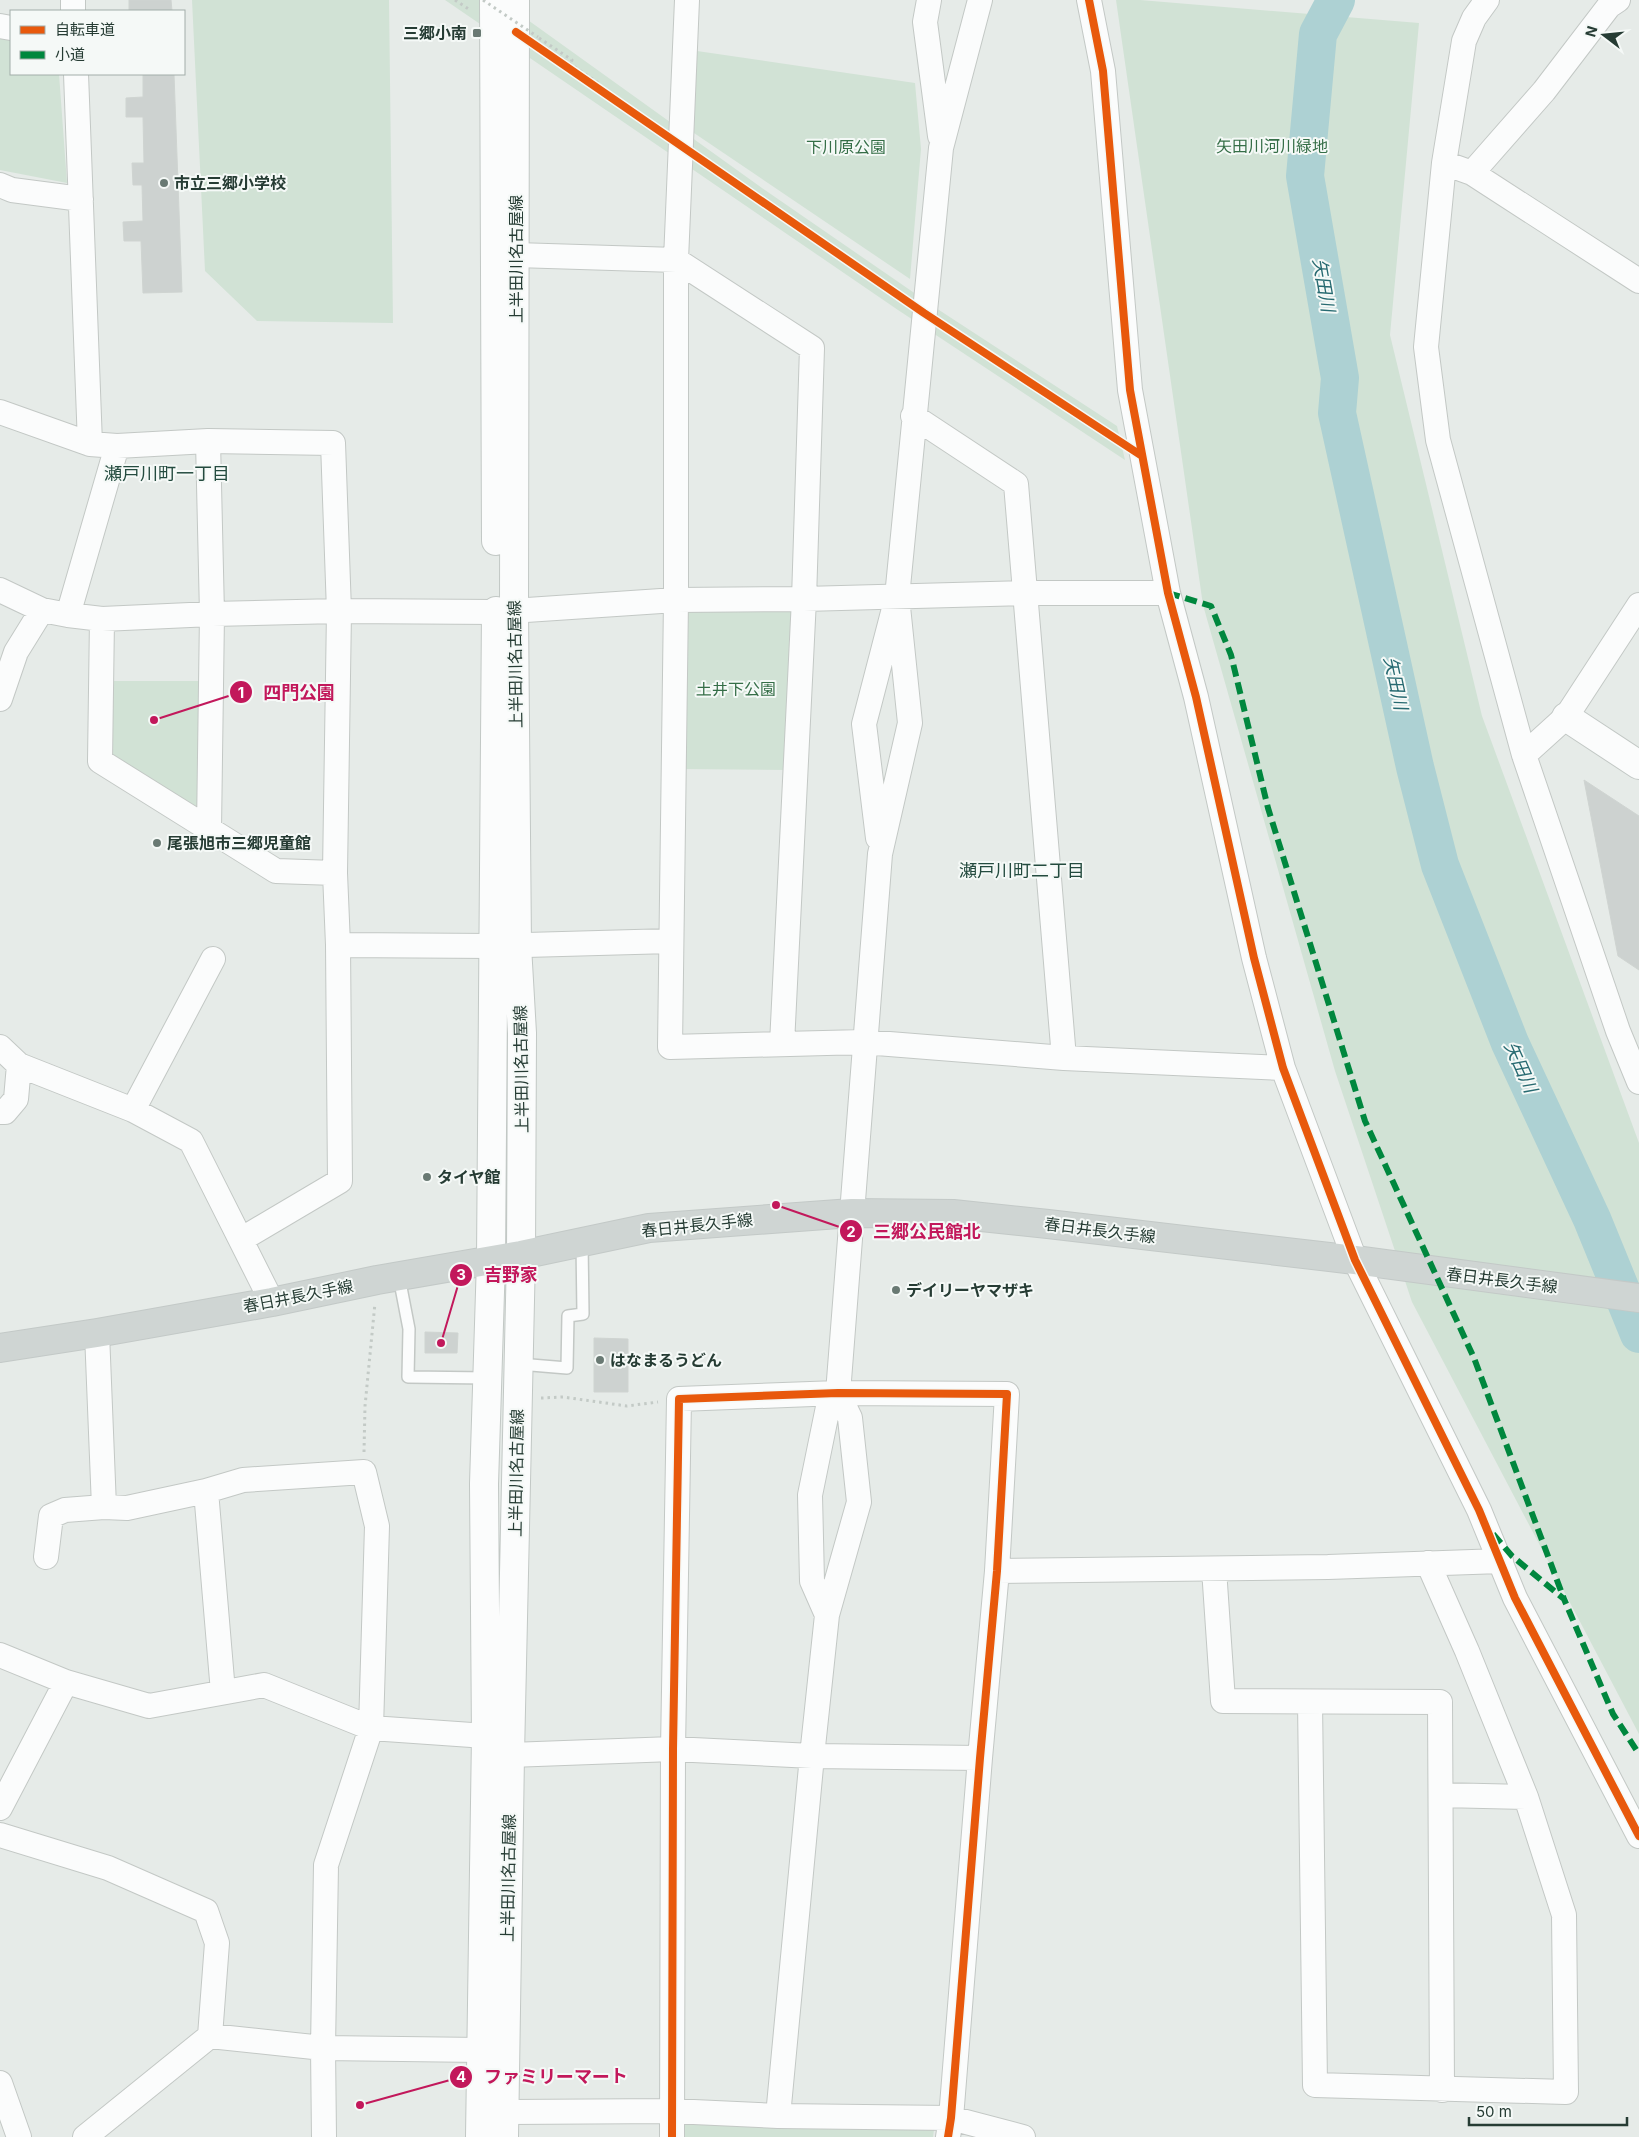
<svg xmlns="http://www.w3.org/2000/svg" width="1639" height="2137" font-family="Inter,'Noto Sans JP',sans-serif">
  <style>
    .green { fill: #d1e2d5 }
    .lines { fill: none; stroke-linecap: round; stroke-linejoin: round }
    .river { stroke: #add1d3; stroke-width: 38 }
    .building { fill: #cdd2d0; stroke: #cfd4d1 }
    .lane-casing { stroke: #c3c8c5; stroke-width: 14 }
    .street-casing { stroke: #c3c8c5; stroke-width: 26 }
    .secondary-casing { stroke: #c2c8c5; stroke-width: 30 }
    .primary-casing { stroke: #c3c9c7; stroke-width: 30 }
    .path { stroke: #c3cac6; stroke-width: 3; stroke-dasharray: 2.5 4; stroke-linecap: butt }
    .lane { stroke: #fbfcfc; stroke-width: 11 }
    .street { stroke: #fbfcfc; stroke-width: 24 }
    .secondary { stroke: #fbfcfc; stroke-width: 28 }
    .primary { stroke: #cfd5d3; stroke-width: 28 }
    .path-bridge { stroke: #c3cac6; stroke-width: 3; stroke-dasharray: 2.5 4; stroke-linecap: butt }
    .quiet { stroke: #00873e; stroke-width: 6; stroke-dasharray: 12 6; stroke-linecap: butt }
    .cycleway-casing { stroke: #f5f9f7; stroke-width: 11 }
    .cycleway { stroke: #e8590c; stroke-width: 8 }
    .poi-dot { fill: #697973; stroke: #f5f9f7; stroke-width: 2 }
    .labels { text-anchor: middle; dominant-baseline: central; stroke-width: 4; stroke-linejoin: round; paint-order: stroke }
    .poi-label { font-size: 16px; font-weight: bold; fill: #263c34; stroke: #f5f9f7; text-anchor: start }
    .park-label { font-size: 16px; fill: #356e47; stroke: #f5f9f7 }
    .street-label { font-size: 16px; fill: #263c34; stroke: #f5f9f7 }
    .water-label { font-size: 18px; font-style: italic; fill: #276a71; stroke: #f5f9f7 }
    .neighbourhood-label { font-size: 18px; fill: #244b3f; stroke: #f5f9f7 }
    .leader { fill: none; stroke: #c2185b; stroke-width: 2 }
    .callout-dot { fill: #c2185b; stroke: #f5f9f7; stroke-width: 2 }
    .mark-label { font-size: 15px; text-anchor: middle; font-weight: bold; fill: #fff }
    .callout-label { font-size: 18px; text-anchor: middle; font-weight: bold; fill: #c2185b; stroke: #f5f9f7; stroke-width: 4; stroke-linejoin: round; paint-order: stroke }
  </style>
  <rect width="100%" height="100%" fill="#e6ebe8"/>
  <path class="green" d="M192,0H389L393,323L257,321L205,271Z
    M445,0H500L762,188L939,310L1117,426L1125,460L898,310Z
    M1116,0H1140L1419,23L1390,335L1482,716L1639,1143V1734L1412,1302L1335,1071L1203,605Z
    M0,34L11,35V74H59L67,183L0,170Z
    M697,51L915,83L921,149L910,279L694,133Z
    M794,608L788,770L679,769L684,609Z
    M109,681H201V816L105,758Z
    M682,2121L934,2130L933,2137H682Z"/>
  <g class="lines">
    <path class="river" d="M1336,0L1318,34L1305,176L1340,378L1337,413L1415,767L1440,865L1510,1043L1592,1219L1639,1334"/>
  </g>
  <path class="building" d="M129,0H171L172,11H129Z
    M143,74H174L182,292L143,293L141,241H124L123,222L143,221L142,185H133L132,163H144L143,117H126V98L143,97Z
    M1584,780L1639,816V970L1618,956Z
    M425,1332L458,1333L457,1353H425Z
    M594,1338L628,1339V1392H594Z"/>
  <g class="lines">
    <defs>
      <path id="lane" d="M399,1277L409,1329L408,1377L488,1378
        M519,1364L567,1368L568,1316L583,1314L582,1242"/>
      <path id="street" d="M73,0V11
        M687,0L676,260V600L670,1047L864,1042L1064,1058L1283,1068
        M929,0L925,22L940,136
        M1089,0L1103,71L1130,390L1168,593L1196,697L1254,958L1283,1068L1355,1260L1479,1510L1515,1598L1639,1836
        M1487,0L1474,18L1464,41L1444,163L1426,347L1438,440L1524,755L1618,1031L1639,1082
        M0,26L11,28
        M76,74L90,444
        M1444,163L1472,173L1639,281
        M1472,173L1544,91L1609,6L1618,0
        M0,185L12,190L81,199
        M516,255L676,260L812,348L804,599L782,1044
        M0,412L90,444L117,446L208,441L333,443L339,611L335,873L338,945L340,1181L242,1239
        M913,416L1016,484L1064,1058
        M208,441L212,614L209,829
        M0,590L42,610L68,615L102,619L212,614L339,611L496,612L676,600L804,599L1026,593H1168
        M68,615L117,446
        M102,619L100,761L276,871L335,873
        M0,699L16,652L42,610
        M1524,755L1566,717L1639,605
        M878,838L864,724L897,597L941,148L980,0
        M338,945L493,946L671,941
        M0,1047L19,1065L133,1110L191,1141L272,1302
        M133,1110L213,959
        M0,1112H5L16,1099L19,1065
        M97,1333L104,1507
        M206,1491L223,1692
        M46,1557L51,1516L65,1510L104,1507L127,1508L206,1491L243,1480L364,1472L377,1526L371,1728L326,1865L323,2048L324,2137
        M1428,1563L1467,1651L1526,1797
        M1214,1569L1223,1701L1440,1702L1442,2090
        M997,1571L1328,1567L1501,1561
        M827,1615L812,1581L810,1495L828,1407L838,1393
        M0,1655L66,1682L149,1706L264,1685L371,1728L486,1736
        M1310,1702L1315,2085L1566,2092L1564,1915L1526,1797L1441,1795
        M510,1755L673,1749L812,1756L980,1758
        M0,1808L66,1682
        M0,1835L108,1868L206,1911L217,1943L210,2036
        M0,2083L19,2137
        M485,2112L672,2111L778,2116L951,2118L1023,2137
        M778,2116L812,1756L827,1615L859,1502L850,1418L838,1393L880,854L910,723L897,597
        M85,2137L210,2036L323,2048L481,2050
        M672,2137L673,1749L679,1399L838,1393L1007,1394L997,1571L980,1758L951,2118L948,2137"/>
      <path id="secondary" d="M494,0L496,541
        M1566,717L1639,765
        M480,2137L486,1736L484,1484L491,1260L496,611
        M504,2137L510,1755L521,1255L522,1033L517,946L514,611L515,0"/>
      <path id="primary" d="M0,1348L97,1333L272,1302L377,1280L521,1255L649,1228L852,1213L953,1214L1048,1224L1355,1260L1639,1298"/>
    </defs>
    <use href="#lane" class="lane-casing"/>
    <use href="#street" class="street-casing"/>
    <use href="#secondary" class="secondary-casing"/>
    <use href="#primary" class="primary-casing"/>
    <path class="path" d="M455,0L470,10
      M539,38L572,60L570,64
      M542,45L600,84L597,87
      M538,48L659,129
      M701,159L904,298
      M946,327L1116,439
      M541,1398L563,1397L627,1406L658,1402
      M364,1452L365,1406L375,1303"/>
    <use href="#lane" class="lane"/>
    <use href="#street" class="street"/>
    <use href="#secondary" class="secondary"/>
    <use href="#primary" class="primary"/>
    <path class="path-bridge" d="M483,0L538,37"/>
    <path class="quiet" d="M1168,593L1211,606L1231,655L1268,808L1365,1121L1474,1358L1564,1599
      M1493,1534L1512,1556L1564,1599L1613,1714L1639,1754"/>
    <defs>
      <path id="cycleway" d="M1089,0L1103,71L1130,390L1168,593L1196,697L1254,958L1283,1068L1355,1260L1479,1510L1515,1598L1639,1836
        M516,32L924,313L1142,456
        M672,2137L673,1749L679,1399L838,1393L1007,1394L997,1571L980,1758L951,2118L948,2137"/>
    </defs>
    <use href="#cycleway" class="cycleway-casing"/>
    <use href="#cycleway" class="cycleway"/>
  </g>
  <g class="poi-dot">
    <rect x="472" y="28" width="10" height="10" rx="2.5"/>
    <circle cx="164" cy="183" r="5"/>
    <circle cx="157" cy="843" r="5"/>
    <circle cx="427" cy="1177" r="5"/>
    <circle cx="896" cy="1290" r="5"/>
    <circle cx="600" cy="1360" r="5"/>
  </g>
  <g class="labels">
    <g class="poi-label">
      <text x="467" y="33" text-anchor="end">三郷小南</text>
      <text x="174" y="183">市立三郷小学校</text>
      <text x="167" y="843">尾張旭市三郷児童館</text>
      <text x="437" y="1177">タイヤ館</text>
      <text x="906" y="1290">デイリーヤマザキ</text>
      <text x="610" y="1360">はなまるうどん</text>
    </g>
    <g class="park-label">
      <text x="1272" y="146">矢田川河川緑地</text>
      <text x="846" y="147">下川原公園</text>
      <text x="736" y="689">土井下公園</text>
    </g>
    <g class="street-label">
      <text transform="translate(516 259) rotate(-90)">上半田川名古屋線</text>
      <text transform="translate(515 664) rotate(-91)">上半田川名古屋線</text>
      <text transform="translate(521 1069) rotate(-91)">上半田川名古屋線</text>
      <text transform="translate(697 1225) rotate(-6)">春日井長久手線</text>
      <text transform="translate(1100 1230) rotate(7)">春日井長久手線</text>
      <text transform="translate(1502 1280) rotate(7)">春日井長久手線</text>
      <text transform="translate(298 1296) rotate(-11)">春日井長久手線</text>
      <text transform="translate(516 1473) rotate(-89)">上半田川名古屋線</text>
      <text transform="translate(508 1878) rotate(-89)">上半田川名古屋線</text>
    </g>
    <g class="water-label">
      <text transform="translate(1324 285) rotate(80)">矢田川</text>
      <text transform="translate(1396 683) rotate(78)">矢田川</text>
      <text transform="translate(1521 1067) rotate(66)">矢田川</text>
    </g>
    <g class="neighbourhood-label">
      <text x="167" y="473">瀬戸川町一丁目</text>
      <text x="1022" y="870">瀬戸川町二丁目</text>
    </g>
  </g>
  <path class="leader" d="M154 720L241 692M776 1205L851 1231M441 1343L461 1275M360 2105L461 2077"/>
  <g class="callout-dot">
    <circle cx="154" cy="720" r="5"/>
    <circle cx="776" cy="1205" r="5"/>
    <circle cx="441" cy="1343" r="5"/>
    <circle cx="360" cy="2105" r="5"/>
    <circle cx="241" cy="692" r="12"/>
    <circle cx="851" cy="1231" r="12"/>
    <circle cx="461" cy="1275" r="12"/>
    <circle cx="461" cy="2077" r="12"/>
  </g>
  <g class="mark-label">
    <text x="241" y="698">1</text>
    <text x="851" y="1237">2</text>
    <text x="461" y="1280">3</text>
    <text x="461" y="2082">4</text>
  </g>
  <g class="callout-label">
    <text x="299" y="699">四門公園</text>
    <text x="927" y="1238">三郷公民館北</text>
    <text x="511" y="1281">吉野家</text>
    <text x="556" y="2083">ファミリーマート</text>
  </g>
  <rect x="10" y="10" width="175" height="65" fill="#f5f9f7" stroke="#a2ada9"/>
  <rect x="20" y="26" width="25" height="8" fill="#e8590c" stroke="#a2ada9"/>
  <text x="55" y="35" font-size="15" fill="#263c34">自転車道</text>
  <rect x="20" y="51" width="25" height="8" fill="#00873e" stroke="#a2ada9"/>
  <text x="55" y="60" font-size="15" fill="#263c34">小道</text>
  <g transform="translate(1604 35) rotate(286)" stroke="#f5f9f7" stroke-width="4" paint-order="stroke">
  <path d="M0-4L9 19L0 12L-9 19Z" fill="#263c34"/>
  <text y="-8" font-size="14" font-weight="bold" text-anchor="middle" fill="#263c34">N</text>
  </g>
  <path d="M1469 2117v8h158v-8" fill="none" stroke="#263c34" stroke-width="2.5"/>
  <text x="1476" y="2117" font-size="15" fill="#263c34" stroke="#f5f9f7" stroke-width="4" paint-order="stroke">50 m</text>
</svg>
